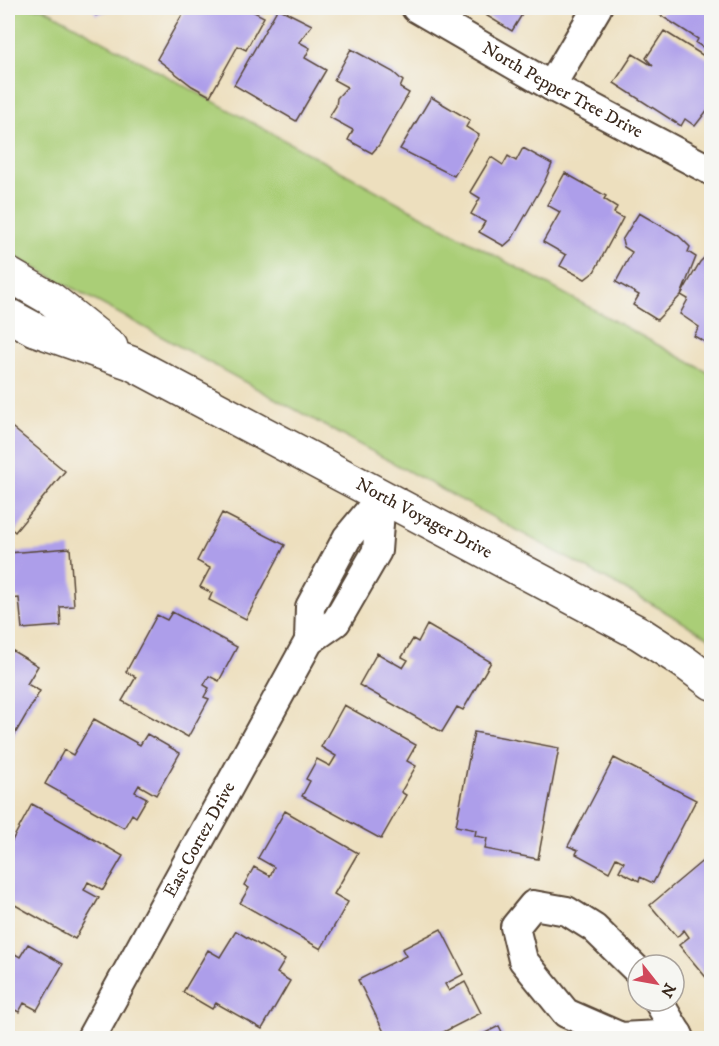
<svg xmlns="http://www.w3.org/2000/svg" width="719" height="1046" font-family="'IM FELL DW Pica',serif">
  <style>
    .green { fill: #aace77; stroke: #727c4a; stroke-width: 1.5 }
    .building { fill: #ad9eea }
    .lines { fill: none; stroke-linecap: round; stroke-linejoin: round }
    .minor-casing { stroke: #564536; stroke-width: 32 }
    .tertiary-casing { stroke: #564536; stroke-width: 36 }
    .minor { stroke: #fff; stroke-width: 28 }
    .tertiary { stroke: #fff; stroke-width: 33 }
    .labels { text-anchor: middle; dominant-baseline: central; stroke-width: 6; stroke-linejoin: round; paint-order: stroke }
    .street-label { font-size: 18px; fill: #3b2a1e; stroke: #f6f6f2 }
  </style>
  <rect width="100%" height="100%" fill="#f6f6f2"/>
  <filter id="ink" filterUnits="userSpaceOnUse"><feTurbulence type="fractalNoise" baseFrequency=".0167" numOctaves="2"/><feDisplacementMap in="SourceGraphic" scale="12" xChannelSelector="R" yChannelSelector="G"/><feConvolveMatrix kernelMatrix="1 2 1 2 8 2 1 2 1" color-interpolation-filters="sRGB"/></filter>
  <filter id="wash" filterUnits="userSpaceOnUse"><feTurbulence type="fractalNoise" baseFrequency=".008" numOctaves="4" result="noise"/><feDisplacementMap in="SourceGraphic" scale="24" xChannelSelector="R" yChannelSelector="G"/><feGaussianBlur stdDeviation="1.35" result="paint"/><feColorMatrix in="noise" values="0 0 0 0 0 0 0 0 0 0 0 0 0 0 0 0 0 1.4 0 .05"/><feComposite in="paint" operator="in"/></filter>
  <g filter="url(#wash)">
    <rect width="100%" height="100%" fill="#eddfbe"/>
    <path class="green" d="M8,8H43L711,374V639L652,604L8,253Z"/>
    <g id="blocks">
      <path class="building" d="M93,8H115L96,15Z
        M186,8H246L264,17L246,50L238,46L210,96L192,86L157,59Z
        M278,8L312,25L299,42L310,48L305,58L326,70L296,121L234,85Z
        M474,8H526L512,31Z
        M665,8H712V53L696,43L698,39L660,15Z
        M664,31L712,61V104L695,126L685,119L681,126L614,83L633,54L653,66L646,58Z
        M351,49L393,72L403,81L400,88L409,93L379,145L372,153L348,140L353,130L329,117L336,106L337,98L347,87L334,80Z
        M431,97L470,120L466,127L479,135L454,176L400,149Z
        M523,148L552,164L544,183L512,239L504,246L479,232L485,222L471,214L480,198L470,192L491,157L503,165L508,156L516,161Z
        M565,173L606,196L604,199L617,207L614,213L623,218L594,272L585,279L560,266L566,255L543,242L560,212L547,205Z
        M639,213L679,236L690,247L688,252L696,257L681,295L657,320L633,305L639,295L616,282L632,252L624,247L622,240Z
        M707,255L712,257V346L694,336L699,327L680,314L688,299L681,295L700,262Z
        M8,424L65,471L15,532L8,526Z
        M222,513L285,545L246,619L209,600L212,593L200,587L210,568L197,561Z
        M70,548L74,606L60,607L61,626L22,629L19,598L8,599V553Z
        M172,612L237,647L219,681L209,676L204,685L209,688L204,697L209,699L188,737L122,701L136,677L126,672L157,615L167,620Z
        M427,625L491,662L463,710L457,707L442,732L359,685L377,653L403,668L408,660L402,657L413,639L418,642Z
        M8,648L38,666L27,684L40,691L8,746Z
        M344,705L416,745L407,761L416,766L401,792L406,795L381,839L302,796L310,781L306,779L317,759L330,766L336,756L321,747Z
        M94,719L140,745L147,734L180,753L156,795L139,785L135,792L147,798L136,817L132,814L124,828L45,784L64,750L73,755Z
        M474,732L559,748L538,859L485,849L487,838L475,836L476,830L456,826Z
        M614,758L696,800L653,883L640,877L639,881L619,871L624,862L616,858L609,872L576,854L578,850L568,846Z
        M32,804L123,856L103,890L88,882L84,890L99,898L75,939L8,901V848Z
        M285,811L358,853L334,894L348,902L321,949L240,903L249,888L244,885L254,867L270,876L274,867L258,858Z
        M712,853V979L709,981L679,945L689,937L684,930L677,937L650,905Z
        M441,929L464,974L445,984L449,991L465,982L481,1013L432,1038H387L358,980L406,956L402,949Z
        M236,931L285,960L277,973L290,981L262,1029L216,1003L212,1009L183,992L208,950L220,957Z
        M28,944L63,964L37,1010L24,1003L19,1012L9,1007L8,1010V950L20,957Z
        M499,1026L505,1038H480L479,1036Z"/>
    </g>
  </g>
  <g filter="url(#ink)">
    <use href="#blocks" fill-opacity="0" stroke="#564536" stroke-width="1.5"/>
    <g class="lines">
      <defs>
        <g id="minor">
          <path id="s1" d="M416,8L551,86L712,171"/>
          <path d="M551,86L597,8"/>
          <path d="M309,641L310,607L347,538L381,497"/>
          <path d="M638,971L594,928L567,911L533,905L515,927L523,960L566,1013L621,1037L678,1034"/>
          <path d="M658,1001L680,1038"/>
          <path id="s2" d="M91,1038L309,641L336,622L377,551L381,497"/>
        </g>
        <g id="tertiary">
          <path d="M8,274L51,299L111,347"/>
          <path id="s3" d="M8,315L34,329L131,363L639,633L684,662L712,683"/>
        </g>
      </defs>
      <use href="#minor" class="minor-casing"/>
      <use href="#tertiary" class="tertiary-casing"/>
      <use href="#minor" class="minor"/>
      <use href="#tertiary" class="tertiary"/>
    </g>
  </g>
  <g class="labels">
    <g class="street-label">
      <text stroke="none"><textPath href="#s1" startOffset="168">North Pepper Tree Drive</textPath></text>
      <text stroke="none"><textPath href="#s3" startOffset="464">North Voyager Drive</textPath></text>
      <text stroke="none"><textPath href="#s2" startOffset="226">East Cortez Drive</textPath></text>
    </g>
  </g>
  <rect width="719" height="1046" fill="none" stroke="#f6f6f2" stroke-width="30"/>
  <g transform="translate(656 983) rotate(121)"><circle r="28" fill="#f6f6f2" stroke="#aba49d" stroke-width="1.5"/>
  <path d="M0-4.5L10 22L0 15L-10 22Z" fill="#d1495b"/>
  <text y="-9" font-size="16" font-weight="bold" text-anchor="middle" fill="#3b2a1e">N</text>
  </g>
</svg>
